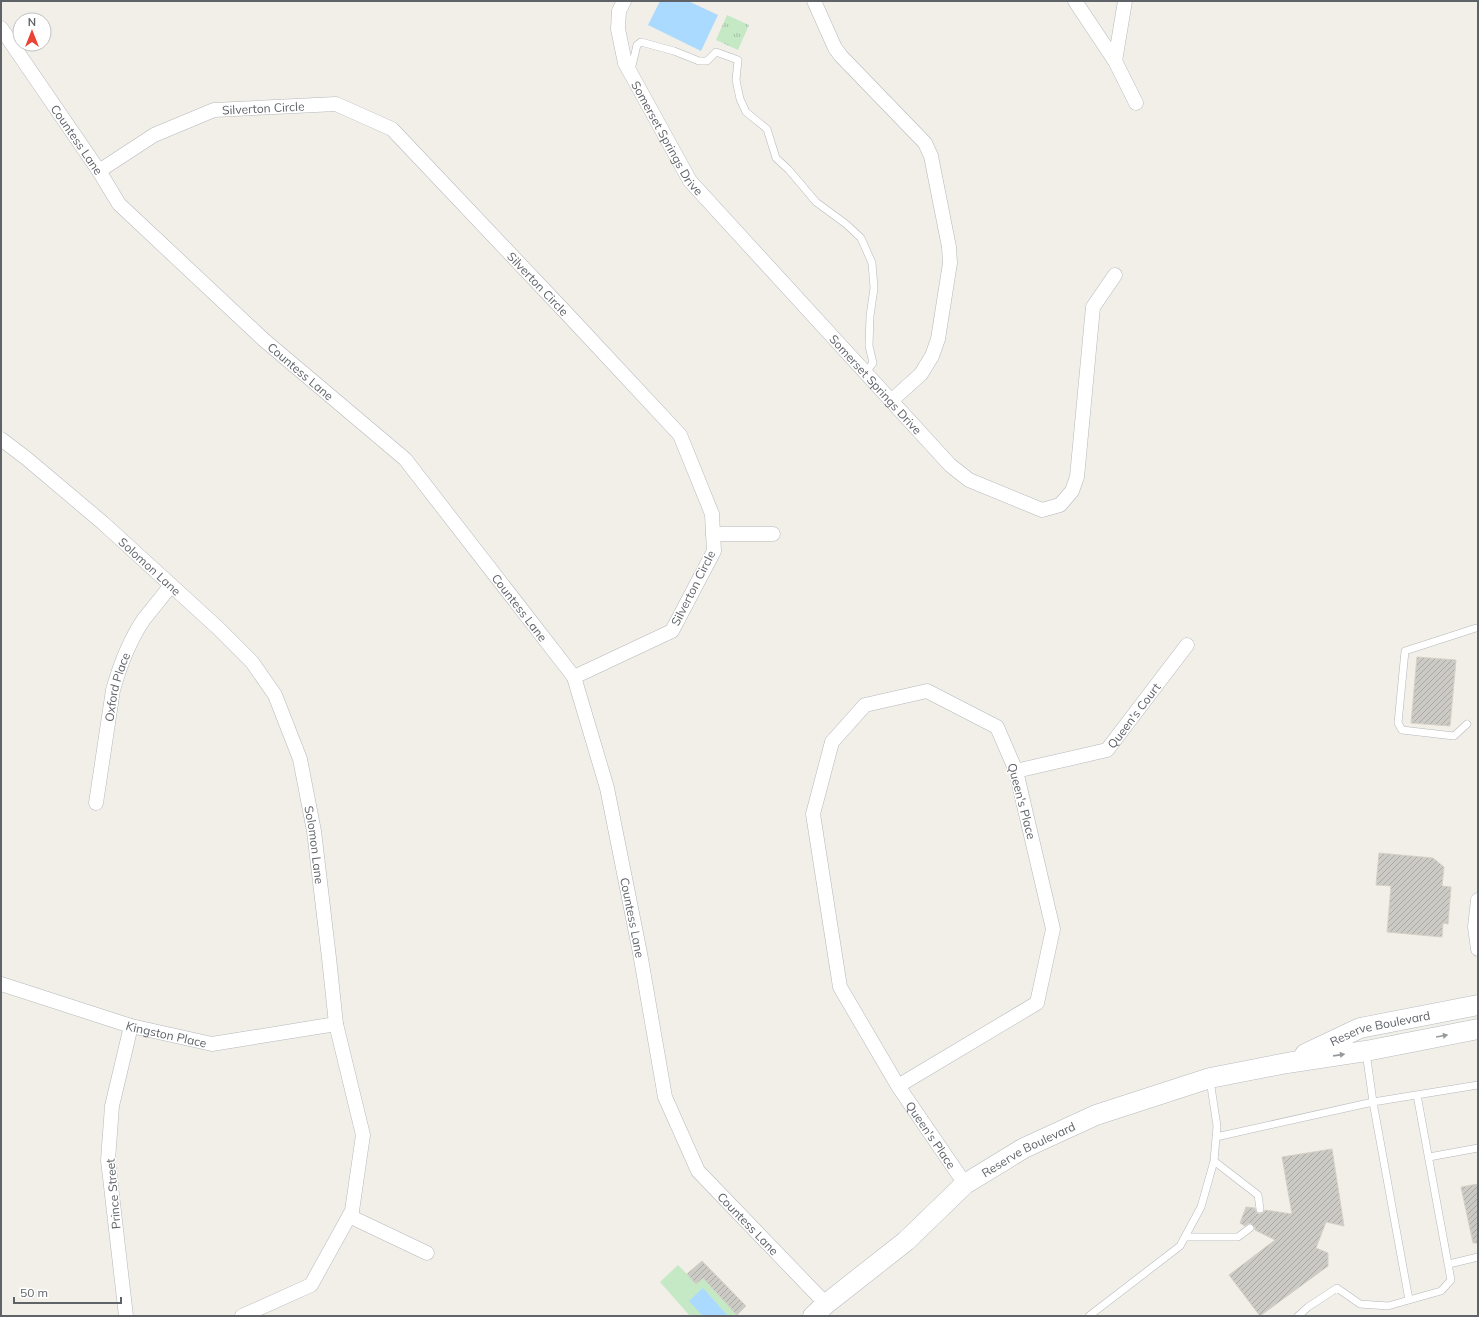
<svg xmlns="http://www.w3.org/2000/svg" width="1479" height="1317" font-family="Mulish,sans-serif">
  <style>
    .grass { fill: url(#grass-tufts) }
    .pitch { fill: #c5e8c5 }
    .water { fill: #aadaff }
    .building { fill: url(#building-hatch); stroke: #d6d1c6 }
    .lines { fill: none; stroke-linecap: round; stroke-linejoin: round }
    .lane-casing { stroke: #b5b8bc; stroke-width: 8 }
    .street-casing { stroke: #b5b8bc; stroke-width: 15 }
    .secondary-casing { stroke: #b6babf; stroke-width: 21 }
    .lane { stroke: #fff; stroke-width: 7 }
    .street { stroke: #fff; stroke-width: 14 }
    .secondary { stroke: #fff; stroke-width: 20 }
    .oneway { fill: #979a9d }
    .labels { text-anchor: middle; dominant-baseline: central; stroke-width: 3; stroke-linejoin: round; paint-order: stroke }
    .street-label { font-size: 12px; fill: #5f6368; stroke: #fff }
  </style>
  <defs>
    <pattern id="grass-tufts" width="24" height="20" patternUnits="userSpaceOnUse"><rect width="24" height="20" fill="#c5e8c5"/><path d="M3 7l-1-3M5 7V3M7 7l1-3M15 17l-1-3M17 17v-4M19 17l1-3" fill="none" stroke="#a3c0a4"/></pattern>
    <pattern id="building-hatch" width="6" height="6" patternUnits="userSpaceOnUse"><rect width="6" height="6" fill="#cccac5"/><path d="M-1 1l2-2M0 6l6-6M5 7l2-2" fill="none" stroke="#a9a8a4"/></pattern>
  </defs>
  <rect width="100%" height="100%" fill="#f1efe8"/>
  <path class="grass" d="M727,15L749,25L738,50L716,40Z"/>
  <path class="pitch" d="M702,1261L746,1306L737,1315L738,1316H690L660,1282L678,1265L687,1274Z"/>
  <path class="water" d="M660,1H688L718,15L701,51L648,25Z
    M703,1288L728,1316H703L689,1301Z"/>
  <path class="building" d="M1417,657L1456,660L1450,726L1411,723Z
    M1379,853L1433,858L1444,867L1442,886L1451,887L1448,924L1443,923L1442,937L1387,932L1391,886L1376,885Z
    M1332,1149L1344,1226L1326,1222L1316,1248L1328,1253V1266L1260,1316L1229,1275L1275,1240L1255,1230V1227L1252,1224L1249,1223L1245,1226L1240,1223L1246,1207L1255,1208L1256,1212L1259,1214L1263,1213L1265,1210L1292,1214L1282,1157Z
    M1478,1184V1243H1473L1461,1187Z
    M702,1261L746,1306L737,1315L703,1278L696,1284L687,1274Z"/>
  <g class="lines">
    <defs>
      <path id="lane" d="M631,70L637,45L641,42L674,51L699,61H707L716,52L738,60L736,80L740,99L746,112L767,129L776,158L789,170L816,202L846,224L861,238L872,263L874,288L870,316L869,346L873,363L865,373
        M1467,724L1454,736L1402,730L1398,723L1405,651L1476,628
        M1216,1137L1373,1102L1478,1085
        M1429,1157L1478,1148
        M1214,1161L1258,1195L1260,1209
        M1185,1237H1238L1250,1228
        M1449,1264L1478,1257
        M1409,1300L1441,1291L1451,1280L1417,1095
        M1089,1316L1180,1246L1201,1207L1214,1161L1217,1126L1210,1080
        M1298,1316L1308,1307L1337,1288L1360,1304L1388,1306L1409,1300L1373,1102L1366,1052"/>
      <g id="street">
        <path id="s1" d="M624,1L619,11L618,29L625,63L690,181L950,465L969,480L1042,510L1060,505L1072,491L1077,477L1093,307L1115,275"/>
        <path d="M814,1L835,48L841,56L925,143L931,156L949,247L950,263L938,339L932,356L921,374L891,401"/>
        <path d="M1075,1L1115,61L1136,103"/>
        <path id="s2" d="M1,28L99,171L119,204L264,340L405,459L574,677L607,788L640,953L665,1097L698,1171L826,1304"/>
        <path d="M1115,61L1125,1"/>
        <path id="s3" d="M99,171L154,135L214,110L336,104L392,129L570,317L680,435L712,514L714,551L672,631L574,677"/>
        <path id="s4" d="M1,439L26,458L103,523L218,628L252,662L275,695L300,759L314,831L329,958L336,1024L363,1135L352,1211L311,1285L242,1316"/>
        <path d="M713,534H773"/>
        <path id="s5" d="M1016,771L1107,750L1187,645"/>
        <path id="s6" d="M96,803L113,690C120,665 129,641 144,619C153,608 162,597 171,585"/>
        <path d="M1478,900L1475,927L1478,949"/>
        <path id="s7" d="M1,984L131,1026L212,1044L336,1024"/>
        <path id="s8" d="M898,1086L1037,1003L1053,929L1016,771L997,727L927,691L865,705L832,742L813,814L840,987L898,1086L965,1184"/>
        <path d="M349,1216L427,1253"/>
        <path d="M126,1316L108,1160L112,1106L131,1026"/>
      </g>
      <g id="secondary">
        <path id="s9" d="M1305,1054L1360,1028L1478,1005"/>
        <path id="s10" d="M813,1316L826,1304L906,1241L965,1184L1024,1148L1096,1115L1210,1078L1287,1063L1366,1051L1478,1029"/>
      </g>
    </defs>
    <use href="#lane" class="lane-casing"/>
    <use href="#street" class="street-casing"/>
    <use href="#secondary" class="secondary-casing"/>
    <use href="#lane" class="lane"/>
    <use href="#street" class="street"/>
    <use href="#secondary" class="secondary"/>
  </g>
  <defs><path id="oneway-solid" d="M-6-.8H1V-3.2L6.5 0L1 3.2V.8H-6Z"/></defs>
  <g class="oneway">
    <use href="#oneway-solid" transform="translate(1442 1036) rotate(-10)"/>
    <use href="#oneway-solid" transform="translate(1339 1055) rotate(-8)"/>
  </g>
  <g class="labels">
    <g class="street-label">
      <text stroke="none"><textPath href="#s3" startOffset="180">Silverton Circle</textPath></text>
      <text stroke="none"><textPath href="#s1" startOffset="150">Somerset Springs Drive</textPath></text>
      <text stroke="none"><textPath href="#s2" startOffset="135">Countess Lane</textPath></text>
      <text stroke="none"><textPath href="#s3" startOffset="527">Silverton Circle</textPath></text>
      <text stroke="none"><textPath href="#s2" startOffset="459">Countess Lane</textPath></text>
      <text stroke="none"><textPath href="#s1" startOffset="474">Somerset Springs Drive</textPath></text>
      <text stroke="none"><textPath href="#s4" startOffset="196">Solomon Lane</textPath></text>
      <text transform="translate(693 588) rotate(-63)">Silverton Circle</text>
      <text stroke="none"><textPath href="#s2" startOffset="783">Countess Lane</textPath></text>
      <text stroke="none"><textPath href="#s6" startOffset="118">Oxford Place</textPath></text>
      <text stroke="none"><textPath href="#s5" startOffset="137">Queen's Court</textPath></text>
      <text transform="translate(1022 801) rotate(75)">Queen's Place</text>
      <text stroke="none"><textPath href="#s4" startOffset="532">Solomon Lane</textPath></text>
      <text stroke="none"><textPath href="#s2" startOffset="1119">Countess Lane</textPath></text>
      <text stroke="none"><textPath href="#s9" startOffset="80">Reserve Boulevard</textPath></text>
      <text stroke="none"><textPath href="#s7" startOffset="173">Kingston Place</textPath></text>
      <text stroke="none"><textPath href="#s8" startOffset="1063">Queen's Place</textPath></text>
      <text stroke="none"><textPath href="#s10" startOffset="274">Reserve Boulevard</textPath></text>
      <text transform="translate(113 1194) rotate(-95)">Prince Street</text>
      <text stroke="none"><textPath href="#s2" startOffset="1455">Countess Lane</textPath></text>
    </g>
  </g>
  <rect width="1479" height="1317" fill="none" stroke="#5f6368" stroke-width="4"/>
  <g transform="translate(32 32)"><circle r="19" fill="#ffffff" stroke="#bfc1c3"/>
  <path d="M0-3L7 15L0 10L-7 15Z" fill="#ea4335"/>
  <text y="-6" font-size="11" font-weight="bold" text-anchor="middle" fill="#5f6368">N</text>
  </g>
  <path d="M14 1297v6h107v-6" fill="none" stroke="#5f6368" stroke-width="2"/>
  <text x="20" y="1297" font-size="12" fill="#5f6368" stroke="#ffffff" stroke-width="3" paint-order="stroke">50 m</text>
</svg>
